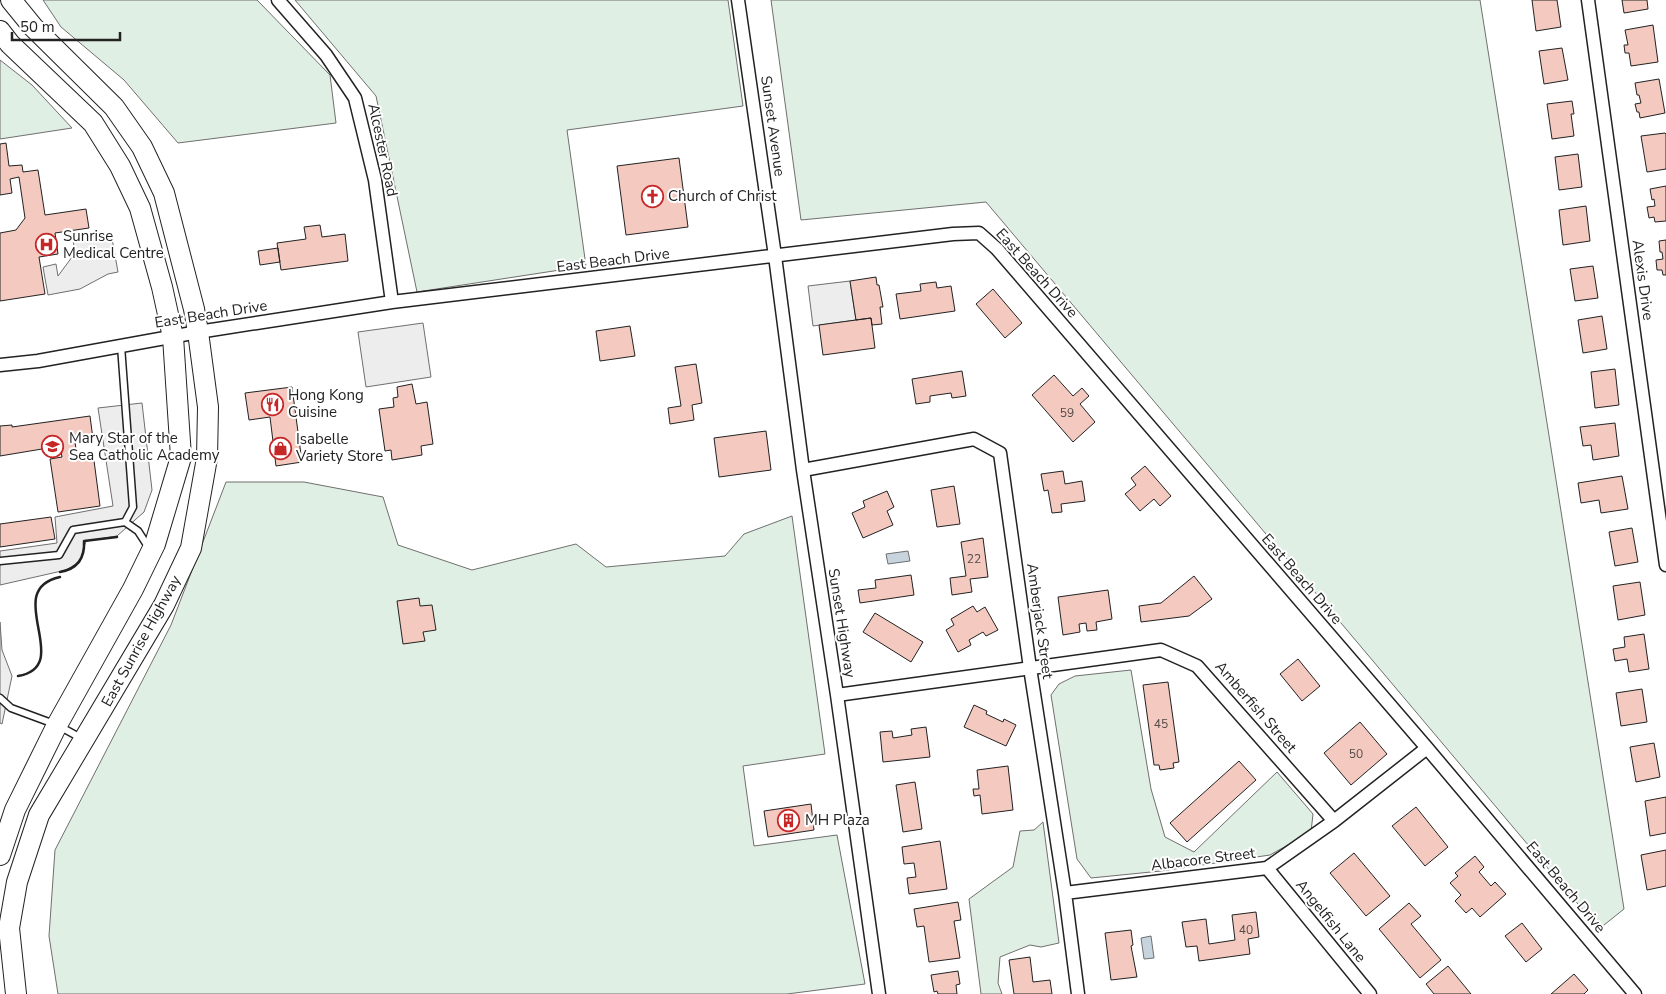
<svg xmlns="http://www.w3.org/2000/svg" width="1666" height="994" font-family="'Nunito Sans',sans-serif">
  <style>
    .green { fill: #e0efe3; stroke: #6f6f6f }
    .parking { fill: #ededed; stroke: #6f6f6f }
    .water { fill: #c7d3dd; stroke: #6f6f6f }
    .building { fill: #f3c9c0; stroke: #222 }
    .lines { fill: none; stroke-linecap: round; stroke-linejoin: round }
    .service-casing { stroke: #222; stroke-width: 9 }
    .minor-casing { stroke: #222; stroke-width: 15 }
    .primary-casing { stroke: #222; stroke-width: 22 }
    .service { stroke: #fff; stroke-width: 6 }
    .minor { stroke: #fff; stroke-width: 12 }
    .primary { stroke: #fff; stroke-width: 20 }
    .wall { stroke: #222; stroke-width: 2.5 }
    .labels { text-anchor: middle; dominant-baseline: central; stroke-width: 4; stroke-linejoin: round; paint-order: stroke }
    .number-label { font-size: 12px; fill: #564c4a }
    .street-label { font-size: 15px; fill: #222; stroke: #fff }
    .poi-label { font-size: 15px; fill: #222; stroke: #fff; text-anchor: start }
  </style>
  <rect width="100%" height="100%" fill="#fff"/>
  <path class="green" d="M43,0H257L330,75L336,123L178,143L124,80L61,27Z
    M295,0H728L743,106L567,130L586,266L417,292L376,96Z
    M771,0H1480L1624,909L1599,929L986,202L801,220Z
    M0,60L32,85L72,128L0,139Z
    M226,482H304L383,497L398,545L472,570L576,544L606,567L725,556L744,534L792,516L825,754L743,766L754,846L837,835L865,984L787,994H58L49,936L55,850L171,625Z
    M1131,670L1151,789L1165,837L1194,852L1277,772L1313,814L1311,832L1270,855L1161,871L1091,878L1077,859L1051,695L1059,684L1075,676Z
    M1043,822L1059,943L1041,947L1030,945L1000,957L998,983L1002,994H981L969,899L1013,867L1020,831L1034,830Z"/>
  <path class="parking" d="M111,233L118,272L108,274L80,289L48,295L43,267L56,264L58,276L75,253L73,240Z
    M850,281L856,320L813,326L808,286Z
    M423,323L431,377L366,387L358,332Z
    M142,403L152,490L144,512L117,536L86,541L80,562L66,570L0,585V551L57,543L55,517L113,506L98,408Z
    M0,622L2,650L12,676L2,724L0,723Z"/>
  <path class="water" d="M908,551L910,561L888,564L886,554Z
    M1151,936L1154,958L1144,959L1141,938Z"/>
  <path class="building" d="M1532,0H1557L1561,27L1536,31Z
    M1622,0H1647L1648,9L1624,13Z
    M1653,25L1658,62L1631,66L1629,53H1625L1624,45H1628L1625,30Z
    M1562,48L1568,80L1544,84L1539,51Z
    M1659,79L1665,113L1640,118L1639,112H1637L1635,104L1641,103L1639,95H1637L1635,83Z
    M1572,101L1574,114H1571L1574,136L1552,139L1547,104Z
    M1665,133L1666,134V169L1647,172L1641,136Z
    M6,143L9,166L22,165L23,172L38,170L45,215L86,209L89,228L55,233L58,254L39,257L45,294L0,301V233L16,230L25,218L19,177L10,179L12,193L0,195V144Z
    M1578,154L1582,187L1559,190L1555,157Z
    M679,158L688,227L626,235L617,166Z
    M1666,186V221L1655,222L1654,217L1649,218L1647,207L1655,206L1654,199L1652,200L1650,189Z
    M1586,206L1590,241L1563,245L1559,210Z
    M320,225L322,237L345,234L348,261L281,270L277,243L306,239L304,227Z
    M1666,240V275H1663L1662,270H1657L1656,260L1663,259L1662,252H1660L1659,241Z
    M278,248L280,262L260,265L258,251Z
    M1593,266L1598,298L1575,301L1570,269Z
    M876,277L877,285H879L883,307H880L882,324L872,325L871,318L856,320L850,281Z
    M936,282L937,288L951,286L955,311L900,319L896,294L921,291L920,284Z
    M993,289L1022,323L1005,338L976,304Z
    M1602,316L1607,349L1583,353L1578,320Z
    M871,318L875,348L823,355L819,325Z
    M630,326L635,356L600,361L596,331Z
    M696,364L702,403L692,405L694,420L670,424L668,408L681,406L675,367Z
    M1615,369L1619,405L1595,408L1591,372Z
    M962,371L966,396L952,398L951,393L930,396V402L916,404L912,379Z
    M1054,375L1073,396L1082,388L1089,396L1080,404L1095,422L1073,442L1032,395Z
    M412,384L416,404L427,402L433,444L421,446L422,455L392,460L391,450L385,451L379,409L394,407L393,398L398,397L397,387Z
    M292,387L302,462L276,466L270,417L249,420L245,393Z
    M90,416L93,439L75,442L77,456L93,453L100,506L58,512L50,459L62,457L60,446L0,456V426L12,425V427Z
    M1615,423L1619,456L1593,460L1591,445L1583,446L1580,427Z
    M766,431L771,470L719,477L714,438Z
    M1145,466L1171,496L1160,506L1154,499L1140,511L1125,494L1136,485L1131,478Z
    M1063,471L1065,484L1082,481L1085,501L1061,504L1062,512L1052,513L1048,490L1044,491L1041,474Z
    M1622,476L1628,509L1601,513L1599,500L1581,503L1578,483Z
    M954,486L960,524L937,527L931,490Z
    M887,491L894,507L887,511L893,525L863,538L852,513L865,507L863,501Z
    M51,517L55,539L0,547V524Z
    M1632,528L1638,562L1615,566L1609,532Z
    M983,538L988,577L970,579L972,592L952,595L950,578L966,576L961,542Z
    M911,575L914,595L860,603L858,590L876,588L875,580Z
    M1194,576L1212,599L1189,616L1141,622L1139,606L1161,603Z
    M1640,582L1645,615L1618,620L1613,586Z
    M1108,590L1112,619L1096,622L1097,630L1087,631L1086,623L1079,624L1080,632L1063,635L1058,597Z
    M419,598L420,606L432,605L436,630L423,632L425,641L403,644L397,601Z
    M973,606L977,612L985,607L998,630L986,636L983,632L969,640L971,645L958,652L946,630L954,625L951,619Z
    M875,613L923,642L911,662L863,632Z
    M1644,634L1649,669L1629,672L1627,659L1615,661L1613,649L1625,647L1624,637Z
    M1298,659L1320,686L1302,701L1280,674Z
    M1168,682L1179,762L1173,763L1174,768L1160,770L1159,765H1154L1143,685Z
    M1642,689L1647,722L1621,726L1616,693Z
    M974,705L987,711L986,714L1003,722L1004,719L1016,725L1006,746L964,727Z
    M1360,722L1387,754L1351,785L1324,753Z
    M926,727L930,757L883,762L880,732L892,731L893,738L912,735L911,729Z
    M1654,743L1660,777L1636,782L1630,747Z
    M1239,761L1256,780L1187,842L1170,823Z
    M1008,766L1013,810L982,814L980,795L974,796L973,789H979L977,770Z
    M915,782L922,829L903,832L896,785Z
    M1666,797V833L1650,836L1645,801Z
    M811,804L814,830L768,837L764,811Z
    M1416,807L1448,847L1425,866L1392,826Z
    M940,841L947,889L909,894L907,878L916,877L914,863L904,864L902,847Z
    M1666,850V886L1647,890L1641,855Z
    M1354,853L1390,896L1366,916L1330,873Z
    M1475,856L1484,867L1479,872L1491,886L1495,882L1506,894L1480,917L1472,908L1466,913L1455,901L1461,895L1450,883L1458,876L1455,873Z
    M958,902L961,920L954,921L960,958L929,962L924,926L917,927L914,909Z
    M1409,903L1421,916L1411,924L1441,960L1420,978L1379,929Z
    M1256,912L1259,937L1248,939L1250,954L1199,961L1197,946L1186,947L1182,922L1206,919L1209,944L1235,940L1232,915Z
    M1522,923L1542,949L1526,962L1505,936Z
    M1131,930L1133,945L1131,946L1137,977L1111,980L1105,933Z
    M1030,957L1033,982L1050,980L1052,994H1014L1009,960Z
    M1448,966L1471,994H1434L1426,984Z
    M958,971L960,984L956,985L957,994H938L937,991L934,992L931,975Z
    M1574,974L1588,990L1584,994H1551Z"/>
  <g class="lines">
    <defs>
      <path id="service" d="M121,346L133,507L125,522
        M0,561L59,555L73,530L125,522L138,531L149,548
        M0,698L11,708L57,725L81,738"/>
      <path id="minor" d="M278,0L326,55L355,98L375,180L392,302
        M738,0L775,256L803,470L837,695L879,994
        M1588,0L1666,565
        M0,365L38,361L198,332L392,302L953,234L979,233L997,249L1427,748L1635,994
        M803,470L974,439L1000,453L1030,668L1065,893L1078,994
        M837,695L1161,650L1197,666L1334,821
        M1267,868L1370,994
        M1065,893L1267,868L1334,821L1427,748"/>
      <path id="primary" d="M11,0L33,27L114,107L142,147L164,193L194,309L198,332L208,407L207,458L191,548L164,605L39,815L17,882L9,928L16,994
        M0,31L10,44L93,123L120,166L140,208L162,287L173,337L181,457L155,544L133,589L57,725L15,810L0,855"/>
    </defs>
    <use href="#service" class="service-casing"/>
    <use href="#minor" class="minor-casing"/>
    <use href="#primary" class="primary-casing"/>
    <use href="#service" class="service"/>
    <use href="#minor" class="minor"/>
    <use href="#primary" class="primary"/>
    <path class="wall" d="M60,572C77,569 85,558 84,541L117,537
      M18,676C76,666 0,590 60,577"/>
  </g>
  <defs>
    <symbol id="church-ring" viewBox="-11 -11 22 22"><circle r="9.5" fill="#fff" stroke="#c62828" stroke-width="1.5"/><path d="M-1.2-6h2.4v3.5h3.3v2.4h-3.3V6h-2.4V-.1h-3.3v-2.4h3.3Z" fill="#c62828"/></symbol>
    <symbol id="hospital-ring" viewBox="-11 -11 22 22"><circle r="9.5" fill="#fff" stroke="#c62828" stroke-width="1.5"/><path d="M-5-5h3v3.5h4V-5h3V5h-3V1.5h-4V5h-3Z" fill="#c62828"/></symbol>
    <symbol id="restaurant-ring" viewBox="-11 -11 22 22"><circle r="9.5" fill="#fff" stroke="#c62828" stroke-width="1.5"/><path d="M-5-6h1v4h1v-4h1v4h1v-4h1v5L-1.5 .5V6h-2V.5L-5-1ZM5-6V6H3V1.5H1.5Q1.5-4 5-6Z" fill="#c62828"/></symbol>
    <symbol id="school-ring" viewBox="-11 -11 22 22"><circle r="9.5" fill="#fff" stroke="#c62828" stroke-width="1.5"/><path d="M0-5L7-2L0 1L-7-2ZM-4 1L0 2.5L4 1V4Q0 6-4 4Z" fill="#c62828"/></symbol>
    <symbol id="shop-ring" viewBox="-11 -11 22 22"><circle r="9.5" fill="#fff" stroke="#c62828" stroke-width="1.5"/><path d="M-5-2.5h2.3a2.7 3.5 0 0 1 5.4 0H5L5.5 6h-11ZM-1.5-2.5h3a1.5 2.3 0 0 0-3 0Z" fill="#c62828"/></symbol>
    <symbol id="building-ring" viewBox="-11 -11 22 22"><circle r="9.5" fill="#fff" stroke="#c62828" stroke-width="1.5"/><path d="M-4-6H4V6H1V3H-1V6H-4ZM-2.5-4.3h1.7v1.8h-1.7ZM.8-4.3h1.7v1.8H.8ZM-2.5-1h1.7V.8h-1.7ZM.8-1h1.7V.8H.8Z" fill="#c62828"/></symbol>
  </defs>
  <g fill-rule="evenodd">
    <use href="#church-ring" x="640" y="184" width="25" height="25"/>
    <use href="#hospital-ring" x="34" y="232" width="25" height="25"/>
    <use href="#restaurant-ring" x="260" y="392" width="25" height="25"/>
    <use href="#school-ring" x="40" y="434" width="25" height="25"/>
    <use href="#shop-ring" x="268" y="436" width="25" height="25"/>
    <use href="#building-ring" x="776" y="808" width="25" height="25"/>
  </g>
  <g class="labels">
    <g class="number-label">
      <text x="1067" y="413">59</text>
      <text x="974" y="559">22</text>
      <text x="1161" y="724">45</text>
      <text x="1356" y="754">50</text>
      <text x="1246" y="930">40</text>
    </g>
    <g class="street-label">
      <text transform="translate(773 126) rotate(82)">Sunset Avenue</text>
      <text transform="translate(383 150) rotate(78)">Alcester Road</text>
      <text transform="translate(613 260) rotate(-7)">East Beach Drive</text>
      <text transform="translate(1037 273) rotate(48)">East Beach Drive</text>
      <text transform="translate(1643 280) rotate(82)">Alexis Drive</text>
      <text transform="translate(211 314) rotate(-9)">East Beach Drive</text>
      <text transform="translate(1302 579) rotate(49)">East Beach Drive</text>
      <text transform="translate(1040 621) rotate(82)">Amberjack Street</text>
      <text transform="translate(842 623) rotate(81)">Sunset Highway</text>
      <text transform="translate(141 641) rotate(-61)">East Sunrise Highway</text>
      <text transform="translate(1256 707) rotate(49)">Amberfish Street</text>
      <text transform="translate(1203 859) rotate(-7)">Albacore Street</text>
      <text transform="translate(1566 887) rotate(50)">East Beach Drive</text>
      <text transform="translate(1331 921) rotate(51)">Angelfish Lane</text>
    </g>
    <g class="poi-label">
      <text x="668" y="196">Church of Christ</text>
      <text x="63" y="236">Sunrise<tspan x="63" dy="17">Medical Centre</tspan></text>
      <text x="288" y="395">Hong Kong<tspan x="288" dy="17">Cuisine</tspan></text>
      <text x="69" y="438">Mary Star of the<tspan x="69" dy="17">Sea Catholic Academy</tspan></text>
      <text x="296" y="439">Isabelle<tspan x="296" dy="17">Variety Store</tspan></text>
      <text x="805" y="820">MH Plaza</text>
    </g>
  </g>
  <path d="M12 32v8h108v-8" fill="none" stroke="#222222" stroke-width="2.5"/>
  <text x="20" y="32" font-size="15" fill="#222222" stroke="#ffffff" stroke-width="4" paint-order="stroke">50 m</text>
</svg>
